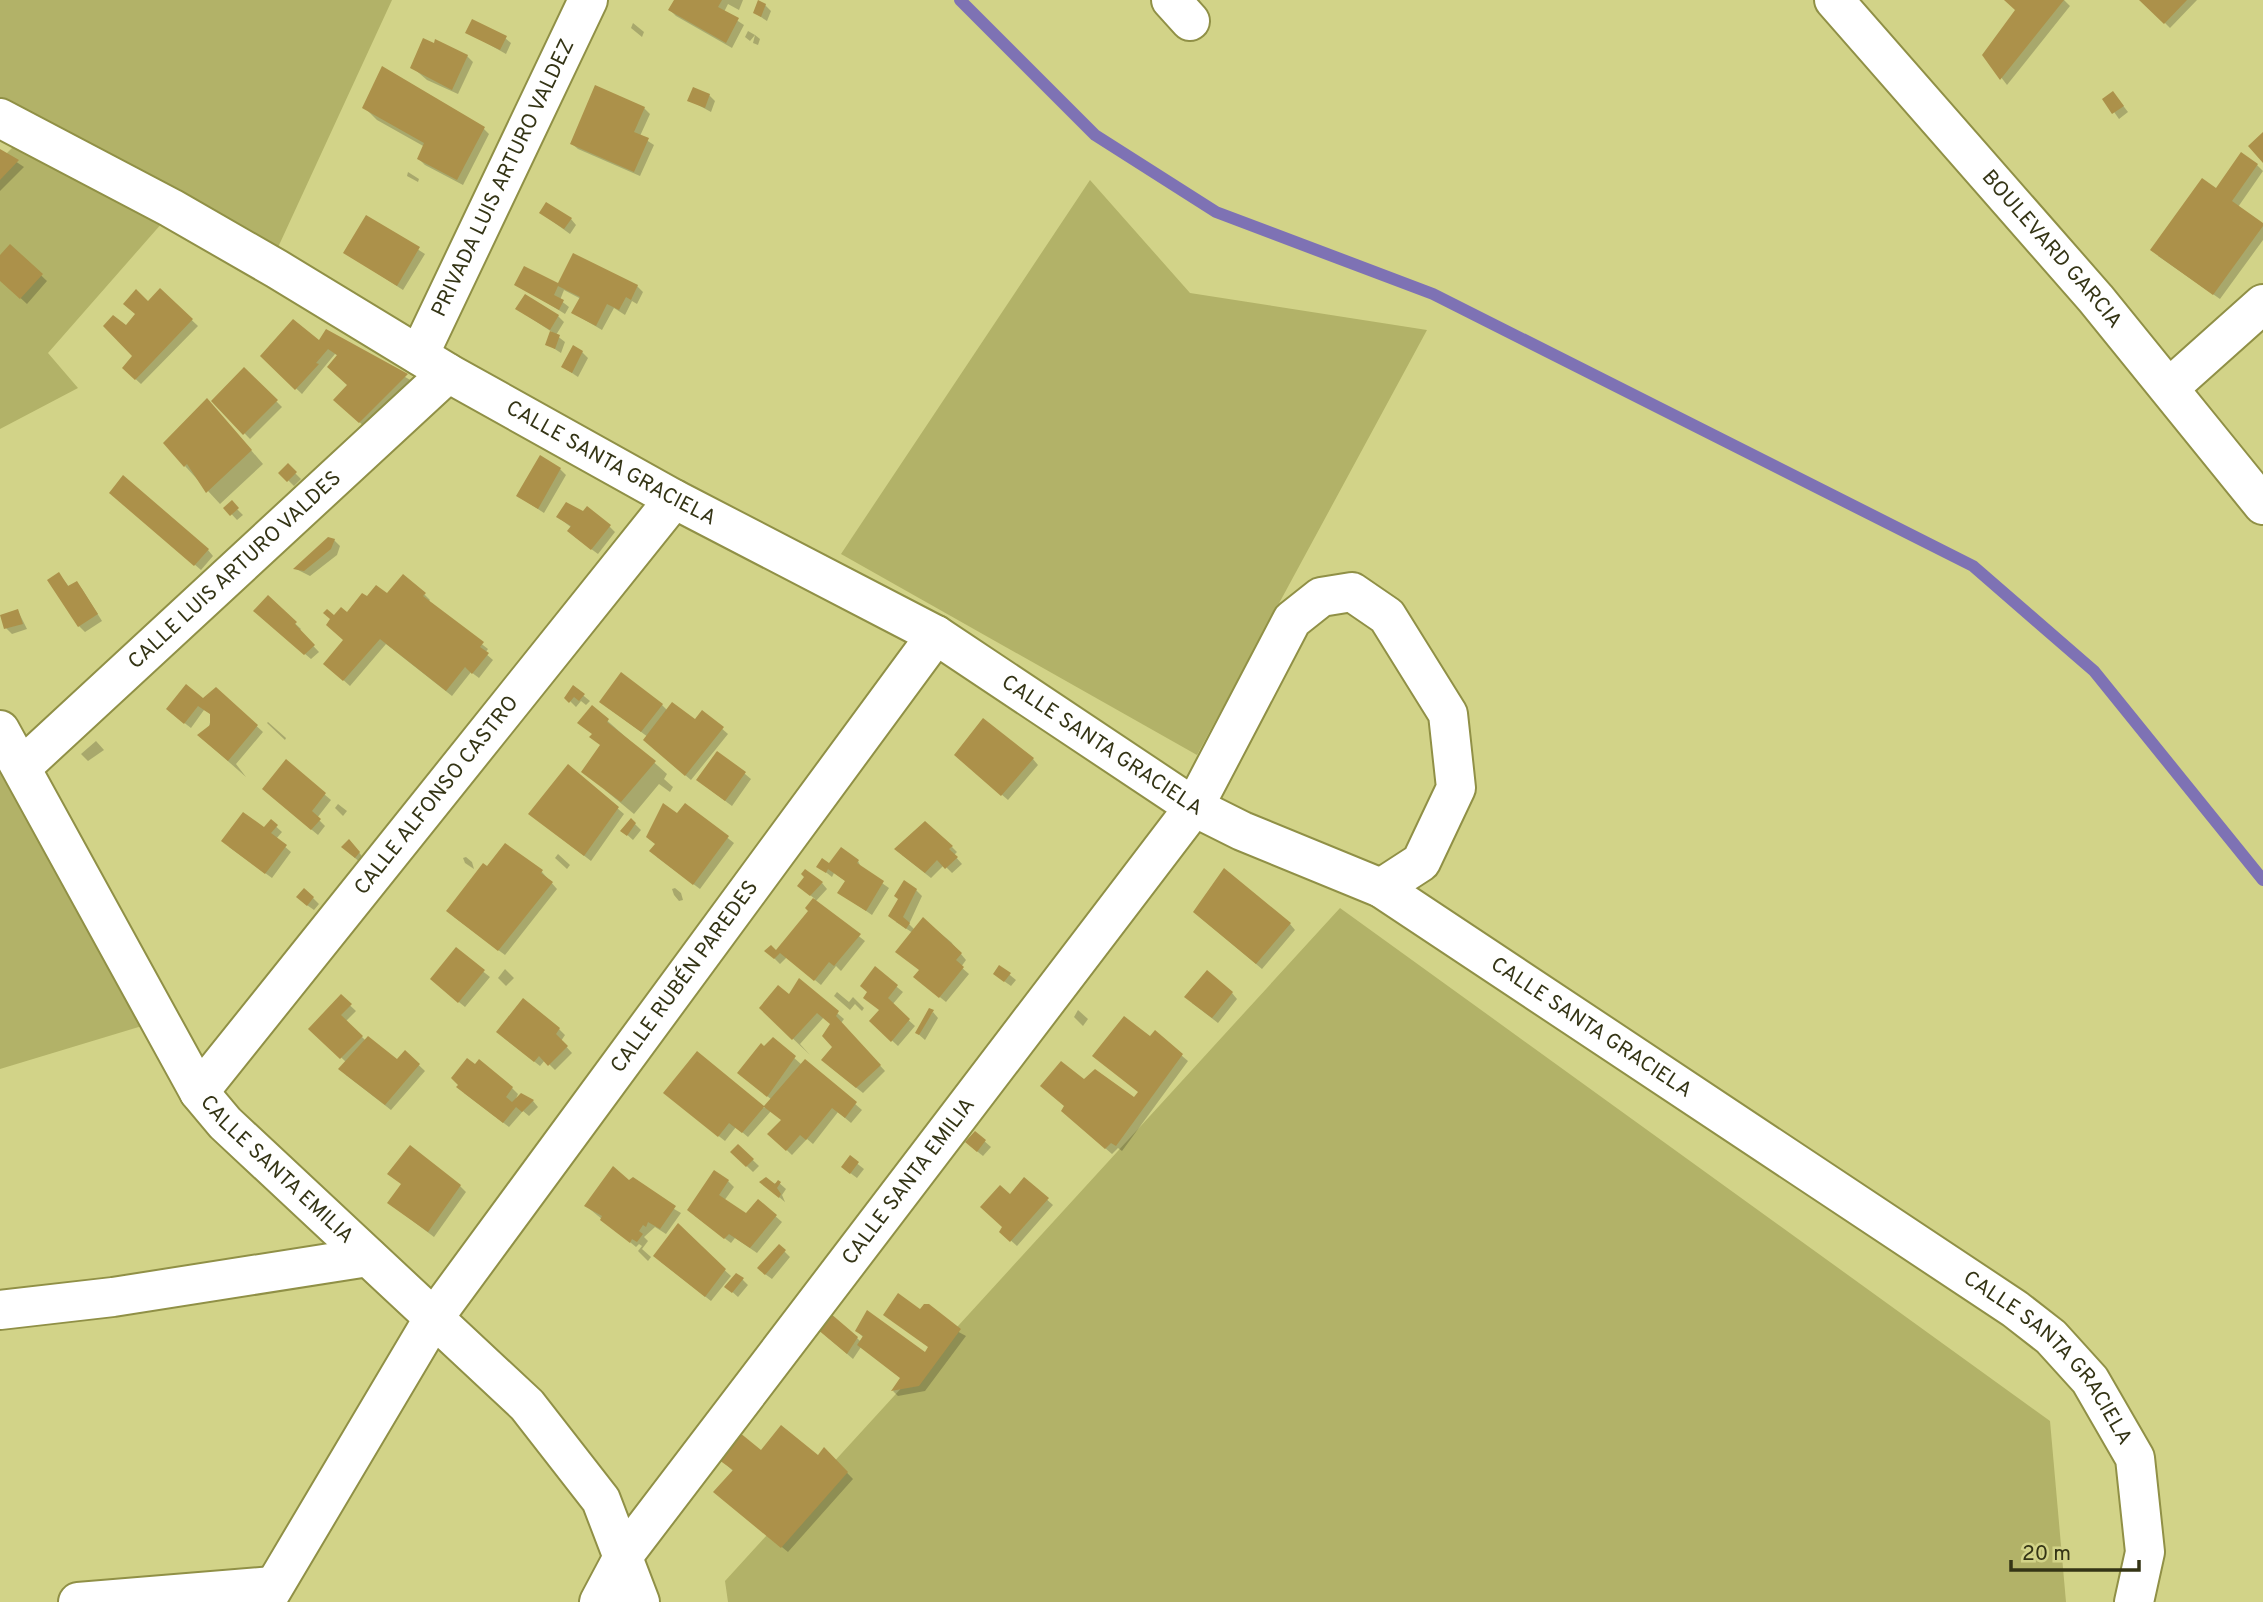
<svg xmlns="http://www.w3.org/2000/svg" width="2263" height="1602" font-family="Overpass,sans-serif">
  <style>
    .green { fill: #b2b268 }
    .shadow { fill: #0003 }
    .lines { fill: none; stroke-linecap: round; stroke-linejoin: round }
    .stream { stroke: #7e72b4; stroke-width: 12 }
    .building { fill: #ac914a }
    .minor-casing { stroke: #909046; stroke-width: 42 }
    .major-casing { stroke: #909046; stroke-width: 42 }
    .minor { stroke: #fff; stroke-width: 38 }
    .major { stroke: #fff; stroke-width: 38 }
    .labels { text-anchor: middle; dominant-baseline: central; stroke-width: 5; stroke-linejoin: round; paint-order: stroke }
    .street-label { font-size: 21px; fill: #343415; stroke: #d2d388 }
  </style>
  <rect width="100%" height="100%" fill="#d2d388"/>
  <path class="green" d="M0,0H392L274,256L177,206L48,353L78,388L0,429V160L31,129L0,112Z
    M1090,180L1190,293L1427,330L1197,755L841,554Z
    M0,740L142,1026L0,1069Z
    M1340,908L2050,1421L2066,1602H728L725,1581Z"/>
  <path class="shadow" d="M677,0H743L739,10L728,4L724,12L744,25L732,48L676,16L670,10Z
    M2007,0H2064L2070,6L2007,85L1984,55L2017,10Z
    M2142,0H2197L2170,28Z
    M765,5L771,11L767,21L755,13Z
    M633,23L644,32L642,37L631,28Z
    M748,31L755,35L750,41L745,37Z
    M467,32L505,38L511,43L506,54Z
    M755,35L760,39L758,45L753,43Z
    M467,56L473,62L458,94L427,80L412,67Z
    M596,87L644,108L650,114L640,136L654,145L640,176L578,149L572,144Z
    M709,95L715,101L711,112L689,100Z
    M2105,99H2118L2128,112L2119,119Z
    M364,107L483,128L489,134L463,185L425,165L419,159L425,147L377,120Z
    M0,151L24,167L0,191Z
    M2257,165L2263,171L2238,207L2263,225V240L2220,299L2158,256L2216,191Z
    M408,172L419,179L418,182L407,176Z
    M541,213L571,219L576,225L570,234Z
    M367,217L425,254L403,290L346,253Z
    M10,246L47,281L27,304L0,279V257Z
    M517,284L637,286L643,292L637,304L632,301L625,315L614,308L602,330L573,313L581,299L564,290L560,300L569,307L565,314Z
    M160,290L198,326L141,384L130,374L134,356L126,327Z
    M517,309L558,316L564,322L556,335L565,342L561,353L547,344L552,332Z
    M326,331L412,381L365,427L341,406L349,385L339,356L335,354L302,394L262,356L319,343Z
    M582,352L588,358L578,377L563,367Z
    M244,369L282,407L250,439L213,401Z
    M219,413L263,464L220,504L185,466Z
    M288,466L301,479L294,486L281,473Z
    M560,469L566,475L544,513L518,496Z
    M117,498L208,550L213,556L201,570Z
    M231,503L243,515L237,520L226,508Z
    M558,517L609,526L615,532L598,554L575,537L572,528Z
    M334,540L340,546L337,555L310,576L296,569Z
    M59,574L70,588L77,583L82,589L102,621L85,632L79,626Z
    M424,594L430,600L428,602L488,649L485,653L493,660L479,678L471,672L452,696L386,644L350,686L331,669L345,641L334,617L347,614L367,599Z
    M268,598L301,629L299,631L319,652L311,659L261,617Z
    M18,611L27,629L12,634L6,628Z
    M574,688L590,701L586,705L581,701L576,707L566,697Z
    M216,689L263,732L236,764L246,777L205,741L212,715L204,710L191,728L174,715L203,700Z
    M662,705L668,711L695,722L703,712L728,734L691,780L651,746L648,737L607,707Z
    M592,707L667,774L664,779L673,787L670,792L659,784L634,814L605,790L602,746L594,735Z
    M268,722L286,738L285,740L267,723Z
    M96,741L104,750L88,761L81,754Z
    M715,752L745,774L751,779L732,806L704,785L717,754Z
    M1033,759L1038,765L1008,800L962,760Z
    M286,762L331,800L317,818L325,826L318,835L270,795Z
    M568,766L624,814L591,861L536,819Z
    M338,804L347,811L343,816L335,808Z
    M686,805L734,843L700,889L657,857V844Z
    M631,820L641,830L633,840L623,831Z
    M271,822L282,832L276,839L291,852L272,878L229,847L264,830Z
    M505,845L542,872L557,889L505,955L454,917Z
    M355,847L364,859L361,863L349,853Z
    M952,847L957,852L954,855L962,864L952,873L944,865L931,878L902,855Z
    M558,854L570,865L567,869L555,858Z
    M466,857L472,862L474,869L465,863L463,858Z
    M858,861L862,869L889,888L872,915L840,893L847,882L834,873L832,877L818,866Z
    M822,883L827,889L815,902L865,941L841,971L836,966L821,985L787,957L780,964L767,951L777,952L811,911L807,908L815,899L805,891Z
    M675,888L681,893L683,900L679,901L674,895L672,889Z
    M916,890L922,896L909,924L915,930L924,920L951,942L966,960L961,967L969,974L946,1002L921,982L913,933L896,922Z
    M313,898L319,904L314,910L304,903Z
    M1201,918L1290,924L1295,930L1262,969Z
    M456,950L490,977L465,1007L438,985Z
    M1000,967L1016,980L1011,986L1001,979Z
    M505,969L514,978L506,986L498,978Z
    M875,969L903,992L892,1005L915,1026L898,1046L871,1021L880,1010L869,992Z
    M799,981L844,1019L841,1023L885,1071L863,1093L829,1066L834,1047L832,1024L824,1017L800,1044L810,1055L761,1008L790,997Z
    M837,992L849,1002L853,997L864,1008L862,1011L855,1004L850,1010L834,996Z
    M1232,993L1237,999L1218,1023L1192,1003Z
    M341,997L356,1011L346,1021L366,1041L398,1062L405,1052L425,1071L391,1110L346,1075V1062L311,1029Z
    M1078,1010L1088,1019L1083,1026L1074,1017Z
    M933,1012L938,1018L925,1040L917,1033Z
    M559,1029L565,1035L561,1041L572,1053L555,1070L545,1060L540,1066L504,1038Z
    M1155,1033L1188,1061L1122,1151L1118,1148L1112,1154L1069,1117L1084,1082L1134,1100L1139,1093L1150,1039Z
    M773,1039L802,1065L806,1061L862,1110L851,1123L838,1112L813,1144L807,1139L792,1155L770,1134L783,1120L771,1111L748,1137L736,1127L725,1141L671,1098L697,1054L764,1108L772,1100L745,1078Z
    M512,1088L518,1094L515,1101H533L538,1107L529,1116L523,1111L509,1127L464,1093Z
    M975,1133L991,1147L983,1156L973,1148Z
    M738,1146L759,1166L753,1172L732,1152Z
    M850,1158L864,1169L857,1178L849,1172Z
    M1024,1179L1053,1205L1017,1246L1007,1237L1010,1196Z
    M728,1181L734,1187L724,1201L746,1216L758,1201L782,1222L757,1253L735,1238L731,1243L695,1216Z
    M778,1182L786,1189L782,1195L785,1202L767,1187Z
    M629,1183L681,1213L666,1234L655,1227L644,1237L648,1241L642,1249L651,1257L648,1261L638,1251L642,1246L639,1244L636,1247L586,1206Z
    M403,1185L460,1186L466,1192L434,1237L389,1203Z
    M689,1238L731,1276L711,1301L661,1262Z
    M779,1246L790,1257L772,1279L765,1274Z
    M742,1279L748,1285L738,1297L727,1287Z
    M920,1311L966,1336L925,1391L898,1396L893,1391L902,1379L861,1347L853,1359L825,1335L857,1338L861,1342L864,1338L857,1331L925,1354L930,1348L885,1315Z
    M824,1449L853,1479L788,1552L721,1497L734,1472L715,1454L761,1453L818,1458Z"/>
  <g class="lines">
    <path class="stream" d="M960,0L1095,135L1216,212L1433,294L1973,566L2094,671L2263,880"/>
  </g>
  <path class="building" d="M674,0H722L718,7L739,18L726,43L668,10Z
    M758,0L766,4L761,17L753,13Z
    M2004,0H2064L2000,80L1982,55L2015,10Z
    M2139,0H2187L2164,24Z
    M472,19L507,36L500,50L465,33Z
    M423,38L434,43L435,39L468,55L452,90L410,68Z
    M382,66L485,127L457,180L417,159L424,143L362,108Z
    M595,85L645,107L634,132L649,138L634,172L570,144Z
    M693,87L710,94L705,108L687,101Z
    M2113,91L2124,106L2112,114L2102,99Z
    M2263,132V163L2248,146Z
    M0,149L19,160L0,180Z
    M2241,152L2258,164L2232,201L2263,223V226L2213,295L2150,250L2202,178L2216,188Z
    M546,202L572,218L564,229L539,213Z
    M366,215L420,247L397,286L343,253Z
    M10,244L43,274L20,299L0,281V255Z
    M573,253L638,285L631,300L626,297L619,310L607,304L596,326L571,313L580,297L558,286L554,295L564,300L559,310L514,285L524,266L558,283Z
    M160,288L193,319L135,380L122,368L132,356L103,326L113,315L126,325L135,314L123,304L136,289L148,301Z
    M525,294L559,315L550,330L515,309Z
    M293,319L319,340L326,329L408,374L359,423L333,400L347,385L327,367L337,355L328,349L316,363L319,364L295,390L260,356Z
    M550,331L560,335L555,349L545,345Z
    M573,345L583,351L572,373L561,367Z
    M244,367L278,400L243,435L211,401Z
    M207,398L252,450L206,493L187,464L184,467L163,443Z
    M540,455L561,468L538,509L516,496Z
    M288,463L297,472L287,482L278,473Z
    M123,475L209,549L194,566L109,493Z
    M232,500L239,508L230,516L223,508Z
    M566,502L583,511L587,506L611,525L591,550L567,531L571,526L556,517Z
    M328,537L335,539L331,549L304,571L293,569Z
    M59,572L68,586L77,581L98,614L78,627L47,580Z
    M403,574L426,593L423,596L484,642L480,647L489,653L472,674L465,667L446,691L380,639L343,681L323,664L343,640L326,625L330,619L323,613L327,609L334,615L341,607L347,612L362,593L367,596L376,585L387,593Z
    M268,595L297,622L295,624L315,645L304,655L253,611Z
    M18,609L23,624L4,629L0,615Z
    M621,672L663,704L641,732L599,702Z
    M186,684L203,698L216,687L258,725L228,761L197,735L210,725V714L198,706L184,724L166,709Z
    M573,685L585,694L579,701L574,697L569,703L564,698Z
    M672,702L695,719L702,710L724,727L685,776L643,740Z
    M592,705L609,719L607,722L656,761L621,802L581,772L600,745L589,737L592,734L577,723Z
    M983,718L1034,758L1001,796L954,755Z
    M717,751L746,772L725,801L696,780Z
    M286,759L326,793L312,811L321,819L311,830L262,789Z
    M568,764L619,807L584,856L528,814Z
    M663,803L677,813L685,803L729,836L693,885L649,851L655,844L646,837Z
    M243,812L264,827L271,819L278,825L271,833L287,845L265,874L221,841Z
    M631,818L636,823L627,836L620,831Z
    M925,821L953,846L949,849L958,857L945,869L937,860L925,873L894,849Z
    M349,839L360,852L355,858L341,847Z
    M505,843L543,870L541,873L553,882L498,951L446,911L483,863L487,866Z
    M841,847L859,860L857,863L884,881L866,911L837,893L845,881L828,869L826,873L816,867L822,858L829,863Z
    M1224,868L1291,923L1256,964L1193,912Z
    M805,869L823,882L810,896L797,886L804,877L801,874Z
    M904,880L917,889L903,917L910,923L906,929L888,916L898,899L894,896Z
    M304,888L314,897L307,906L296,897Z
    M813,898L861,934L834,966L829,962L814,981L780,953L774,959L764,951L771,945L776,950L808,911L805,908Z
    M923,917L962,953L956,960L964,967L939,998L913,977L919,970L895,952Z
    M456,947L485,970L458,1003L430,979Z
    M999,965L1011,973L1004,982L993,974Z
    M875,966L898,985L888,998L910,1019L891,1042L869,1021L879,1010L863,998L867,992L860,986Z
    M1207,970L1233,992L1212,1018L1184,997Z
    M799,978L839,1011L836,1016L881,1065L856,1088L821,1060L832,1047L822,1036L830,1024L817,1013L792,1040L759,1008L778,985L789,994Z
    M341,994L352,1004L341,1015L363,1036L340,1059L308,1029Z
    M523,998L560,1028L556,1034L568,1046L548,1066L539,1056L534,1062L496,1032Z
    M929,1008L934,1010L919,1035L915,1033Z
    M1124,1016L1150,1036L1155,1030L1183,1054L1116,1146L1111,1143L1105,1149L1061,1111L1064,1106L1040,1086L1061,1061L1084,1079L1095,1069L1134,1097L1138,1092L1092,1056Z
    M368,1036L397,1059L405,1050L420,1064L385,1105L338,1069Z
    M773,1037L796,1056L767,1097L737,1073L761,1043L764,1046Z
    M697,1051L764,1106L805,1059L857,1102L845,1118L832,1108L806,1140L800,1135L786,1151L767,1134L781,1120L764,1107L742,1133L729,1123L718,1137L663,1093Z
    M467,1058L475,1064L479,1059L513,1087L506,1097L512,1102L521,1093L534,1100L522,1112L516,1107L503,1123L456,1087L458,1085L451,1078Z
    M975,1131L986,1140L977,1152L965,1142Z
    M738,1144L754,1159L746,1167L730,1152Z
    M410,1145L461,1185L428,1232L387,1203L401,1184L387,1174Z
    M850,1155L859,1162L850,1174L841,1167Z
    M613,1166L629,1180L633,1177L676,1206L660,1229L648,1222L646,1227L643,1225L639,1231L643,1234L637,1242L632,1239L630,1243L600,1220L602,1216L584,1206Z
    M714,1170L729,1180L719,1195L746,1213L758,1199L777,1215L750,1248L729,1234L724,1239L687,1210Z
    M766,1177L775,1184L778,1180L781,1182L777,1188L781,1194L779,1198L759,1182Z
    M1024,1177L1049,1198L1010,1242L999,1232L1002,1227L980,1207L1000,1185L1010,1194Z
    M678,1223L726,1269L705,1297L653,1256Z
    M779,1244L786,1250L765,1275L757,1268Z
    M736,1273L744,1278L732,1293L724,1287Z
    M898,1293L920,1309L924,1304H929L961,1329L919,1386L891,1391L900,1378L857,1345L863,1336L855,1331L867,1310L925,1352L928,1347L883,1315Z
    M830,1313L858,1337L847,1354L817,1329Z
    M781,1425L818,1455L824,1447L848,1472L781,1548L713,1492L733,1470L712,1455L734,1428L761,1450Z"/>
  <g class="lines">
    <defs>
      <g id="minor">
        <path d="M1171,0L1190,21"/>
        <path id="s1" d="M0,118L171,208L277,269L448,373L674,499L936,635L1194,807L1242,831L1381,888L2015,1309L2051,1337L2090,1380L2135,1458L2145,1552L2134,1602"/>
        <path id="s2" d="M419,355L588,0"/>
        <path d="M2169,388L2263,304"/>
        <path id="s3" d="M0,730L199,1092L225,1123L527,1405L601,1500L640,1602"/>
        <path id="s4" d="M22,767L448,373"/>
        <path id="s5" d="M199,1092L674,499"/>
        <path d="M0,1310L113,1297L368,1257"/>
        <path d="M78,1602L273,1586"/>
        <path id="s6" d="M265,1602L433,1319L936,635"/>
        <path id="s7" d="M599,1602L624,1555L1194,807L1292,620L1321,597L1352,592L1387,616L1448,714L1456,788L1421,862L1381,888"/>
      </g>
      <g id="major">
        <path id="s8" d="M1834,0L2096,299L2263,505"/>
      </g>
    </defs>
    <use href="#minor" class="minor-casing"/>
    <use href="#major" class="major-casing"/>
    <use href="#minor" class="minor"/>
    <use href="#major" class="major"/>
  </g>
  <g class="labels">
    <g class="street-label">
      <text stroke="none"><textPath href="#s2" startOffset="196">PRIVADA LUIS ARTURO VALDEZ</textPath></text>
      <text stroke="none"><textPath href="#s8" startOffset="331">BOULEVARD GARCIA</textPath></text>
      <text stroke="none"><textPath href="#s1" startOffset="702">CALLE SANTA GRACIELA</textPath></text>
      <text stroke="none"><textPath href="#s4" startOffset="290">CALLE LUIS ARTURO VALDES</textPath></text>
      <text stroke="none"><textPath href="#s1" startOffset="1269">CALLE SANTA GRACIELA</textPath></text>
      <text stroke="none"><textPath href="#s5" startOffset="380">CALLE ALFONSO CASTRO</textPath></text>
      <text stroke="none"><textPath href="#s6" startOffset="754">CALLE RUBÉN PAREDES</textPath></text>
      <text stroke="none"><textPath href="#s1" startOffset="1836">CALLE SANTA GRACIELA</textPath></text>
      <text stroke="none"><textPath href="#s3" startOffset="523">CALLE SANTA EMILIA</textPath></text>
      <text stroke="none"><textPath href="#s7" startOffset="523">CALLE SANTA EMILIA</textPath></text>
      <text stroke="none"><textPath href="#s1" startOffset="2403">CALLE SANTA GRACIELA</textPath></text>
    </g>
  </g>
  <path d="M2011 1560v10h128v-10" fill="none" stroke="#343415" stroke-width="3.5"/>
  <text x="2022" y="1560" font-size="21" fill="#343415" stroke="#d2d388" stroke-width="5" paint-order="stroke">20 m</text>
</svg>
